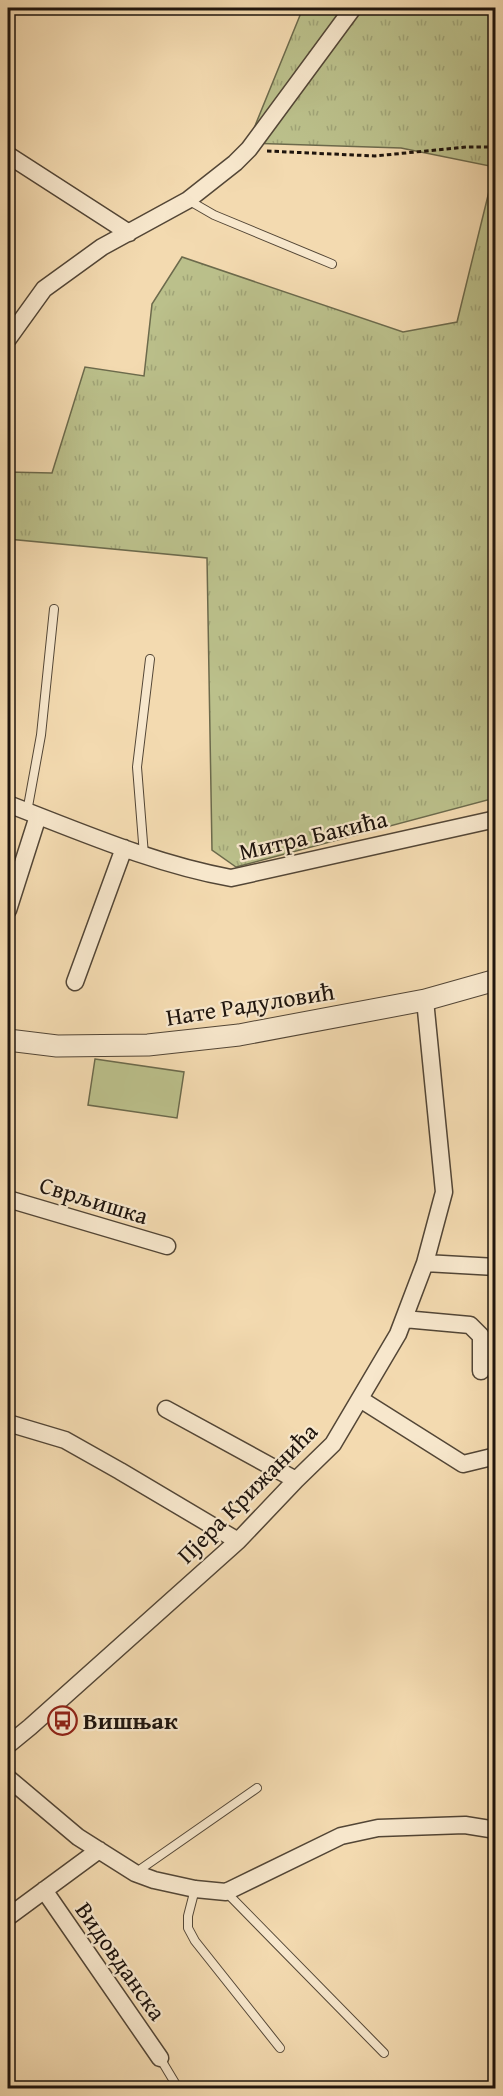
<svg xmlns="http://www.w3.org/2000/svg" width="503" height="2096" font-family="'Gentium Book Plus',serif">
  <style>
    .grass { fill: url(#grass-tufts); stroke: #6c6a4c; stroke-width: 1.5 }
    .park { fill: #bbc08b; stroke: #6c6a4c; stroke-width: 1.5 }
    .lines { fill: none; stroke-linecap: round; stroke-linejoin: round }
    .service-casing { stroke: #534636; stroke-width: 10 }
    .minor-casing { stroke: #534636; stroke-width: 19 }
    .tertiary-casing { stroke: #534636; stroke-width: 23 }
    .path { stroke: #1e140d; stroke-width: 3; stroke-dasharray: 4.5 3; stroke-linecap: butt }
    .service { stroke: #f7e7cc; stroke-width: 8 }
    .minor { stroke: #f7e7cc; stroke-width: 16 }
    .tertiary { stroke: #f7e7cc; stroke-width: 21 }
    .labels { text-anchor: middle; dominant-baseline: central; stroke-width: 4.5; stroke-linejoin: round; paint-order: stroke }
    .street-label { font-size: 24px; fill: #1e140d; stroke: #f7e7cc }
    .poi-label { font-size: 24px; font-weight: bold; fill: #1e140d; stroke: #f7e7cc; text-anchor: start }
  </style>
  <defs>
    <pattern id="grass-tufts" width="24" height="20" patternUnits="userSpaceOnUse" patternTransform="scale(1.5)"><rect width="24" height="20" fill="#bbc08b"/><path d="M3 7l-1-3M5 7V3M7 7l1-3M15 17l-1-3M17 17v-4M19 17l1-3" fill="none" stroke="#a0a477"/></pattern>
  </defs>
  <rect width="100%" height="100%" fill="#f3dab0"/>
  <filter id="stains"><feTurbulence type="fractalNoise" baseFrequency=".00333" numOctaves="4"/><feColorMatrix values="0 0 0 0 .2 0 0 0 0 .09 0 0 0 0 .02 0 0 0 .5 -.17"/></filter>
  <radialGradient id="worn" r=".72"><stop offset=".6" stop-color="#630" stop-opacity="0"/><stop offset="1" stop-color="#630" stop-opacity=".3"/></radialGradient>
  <path class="grass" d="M303,8H354L363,12L365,8H495V798L236,867L212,850L207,558L8,539V472L52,473L85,367L144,376L152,304L182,257L403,332L457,322L495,167L401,148L248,143Z"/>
  <path class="park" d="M95,1059L184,1072L177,1118L88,1105Z"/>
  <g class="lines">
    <defs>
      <path id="service" d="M188,200L214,215L332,264
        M27,812L41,735L54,609
        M144,855L137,767L150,659
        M135,1873L257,1788
        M195,1889L188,1916V1928L195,1941L280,2048
        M226,1892L384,2053
        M160,2058L178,2088"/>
      <path id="minor" d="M8,155L129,233
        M8,339L44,289L102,247L188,200L235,163L249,149L353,8
        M8,804C81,832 154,864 231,878L496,819
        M8,910L38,816
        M75,982L124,848
        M8,1199L167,1246
        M425,1263L496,1267
        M404,1319L470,1325L481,1336V1371
        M360,1399L463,1464L496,1456
        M166,1409L296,1480
        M8,1423L65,1440L120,1471L238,1541
        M8,1745L30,1727L238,1541L296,1480L333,1444L398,1334L425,1263L444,1192L425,1000
        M8,1778L78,1837L135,1873L154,1880L195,1889L226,1892L341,1836L378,1828L465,1825L496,1830
        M44,1890L160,2058
        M8,1917L99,1850"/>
      <path id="tertiary" d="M8,1040L57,1046L148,1045L239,1035L425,1000L496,980"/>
    </defs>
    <use href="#service" class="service-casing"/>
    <use href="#minor" class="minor-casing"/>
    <use href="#tertiary" class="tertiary-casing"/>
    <path class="path" d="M267,151L375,156L466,147H496"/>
    <use href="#service" class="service"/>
    <use href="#minor" class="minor"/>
    <use href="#tertiary" class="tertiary"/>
  </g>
  <defs>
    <symbol id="bus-ring" viewBox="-11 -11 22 22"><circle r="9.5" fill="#f7e7cc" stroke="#8f2418" stroke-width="1.5"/><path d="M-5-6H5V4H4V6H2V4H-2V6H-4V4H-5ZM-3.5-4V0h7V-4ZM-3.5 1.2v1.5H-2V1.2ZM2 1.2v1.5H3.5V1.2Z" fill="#8f2418"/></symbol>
  </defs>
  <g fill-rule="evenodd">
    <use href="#bus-ring" x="46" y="1704" width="33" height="33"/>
  </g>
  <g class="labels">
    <g class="street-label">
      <text transform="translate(313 835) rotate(-13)">Митра Бакића</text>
      <text transform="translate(250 1004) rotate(-9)">Нате Радуловић</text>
      <text transform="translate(94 1200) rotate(17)">Сврљишка</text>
      <text transform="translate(247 1493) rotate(-45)">Пјера Крижанића</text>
      <text transform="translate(121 1961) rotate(55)">Видовданска</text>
    </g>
    <g class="poi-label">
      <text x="83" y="1720">Вишњак</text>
    </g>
  </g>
  <rect width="503" height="2096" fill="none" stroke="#f3dab0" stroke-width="30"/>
  <rect x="9" y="9" width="485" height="2078" fill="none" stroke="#1e140d" stroke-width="3"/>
  <rect x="15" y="15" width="473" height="2066" fill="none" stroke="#1e140d" stroke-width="1.5"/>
  <rect width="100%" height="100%" filter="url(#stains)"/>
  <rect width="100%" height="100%" fill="url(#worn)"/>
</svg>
